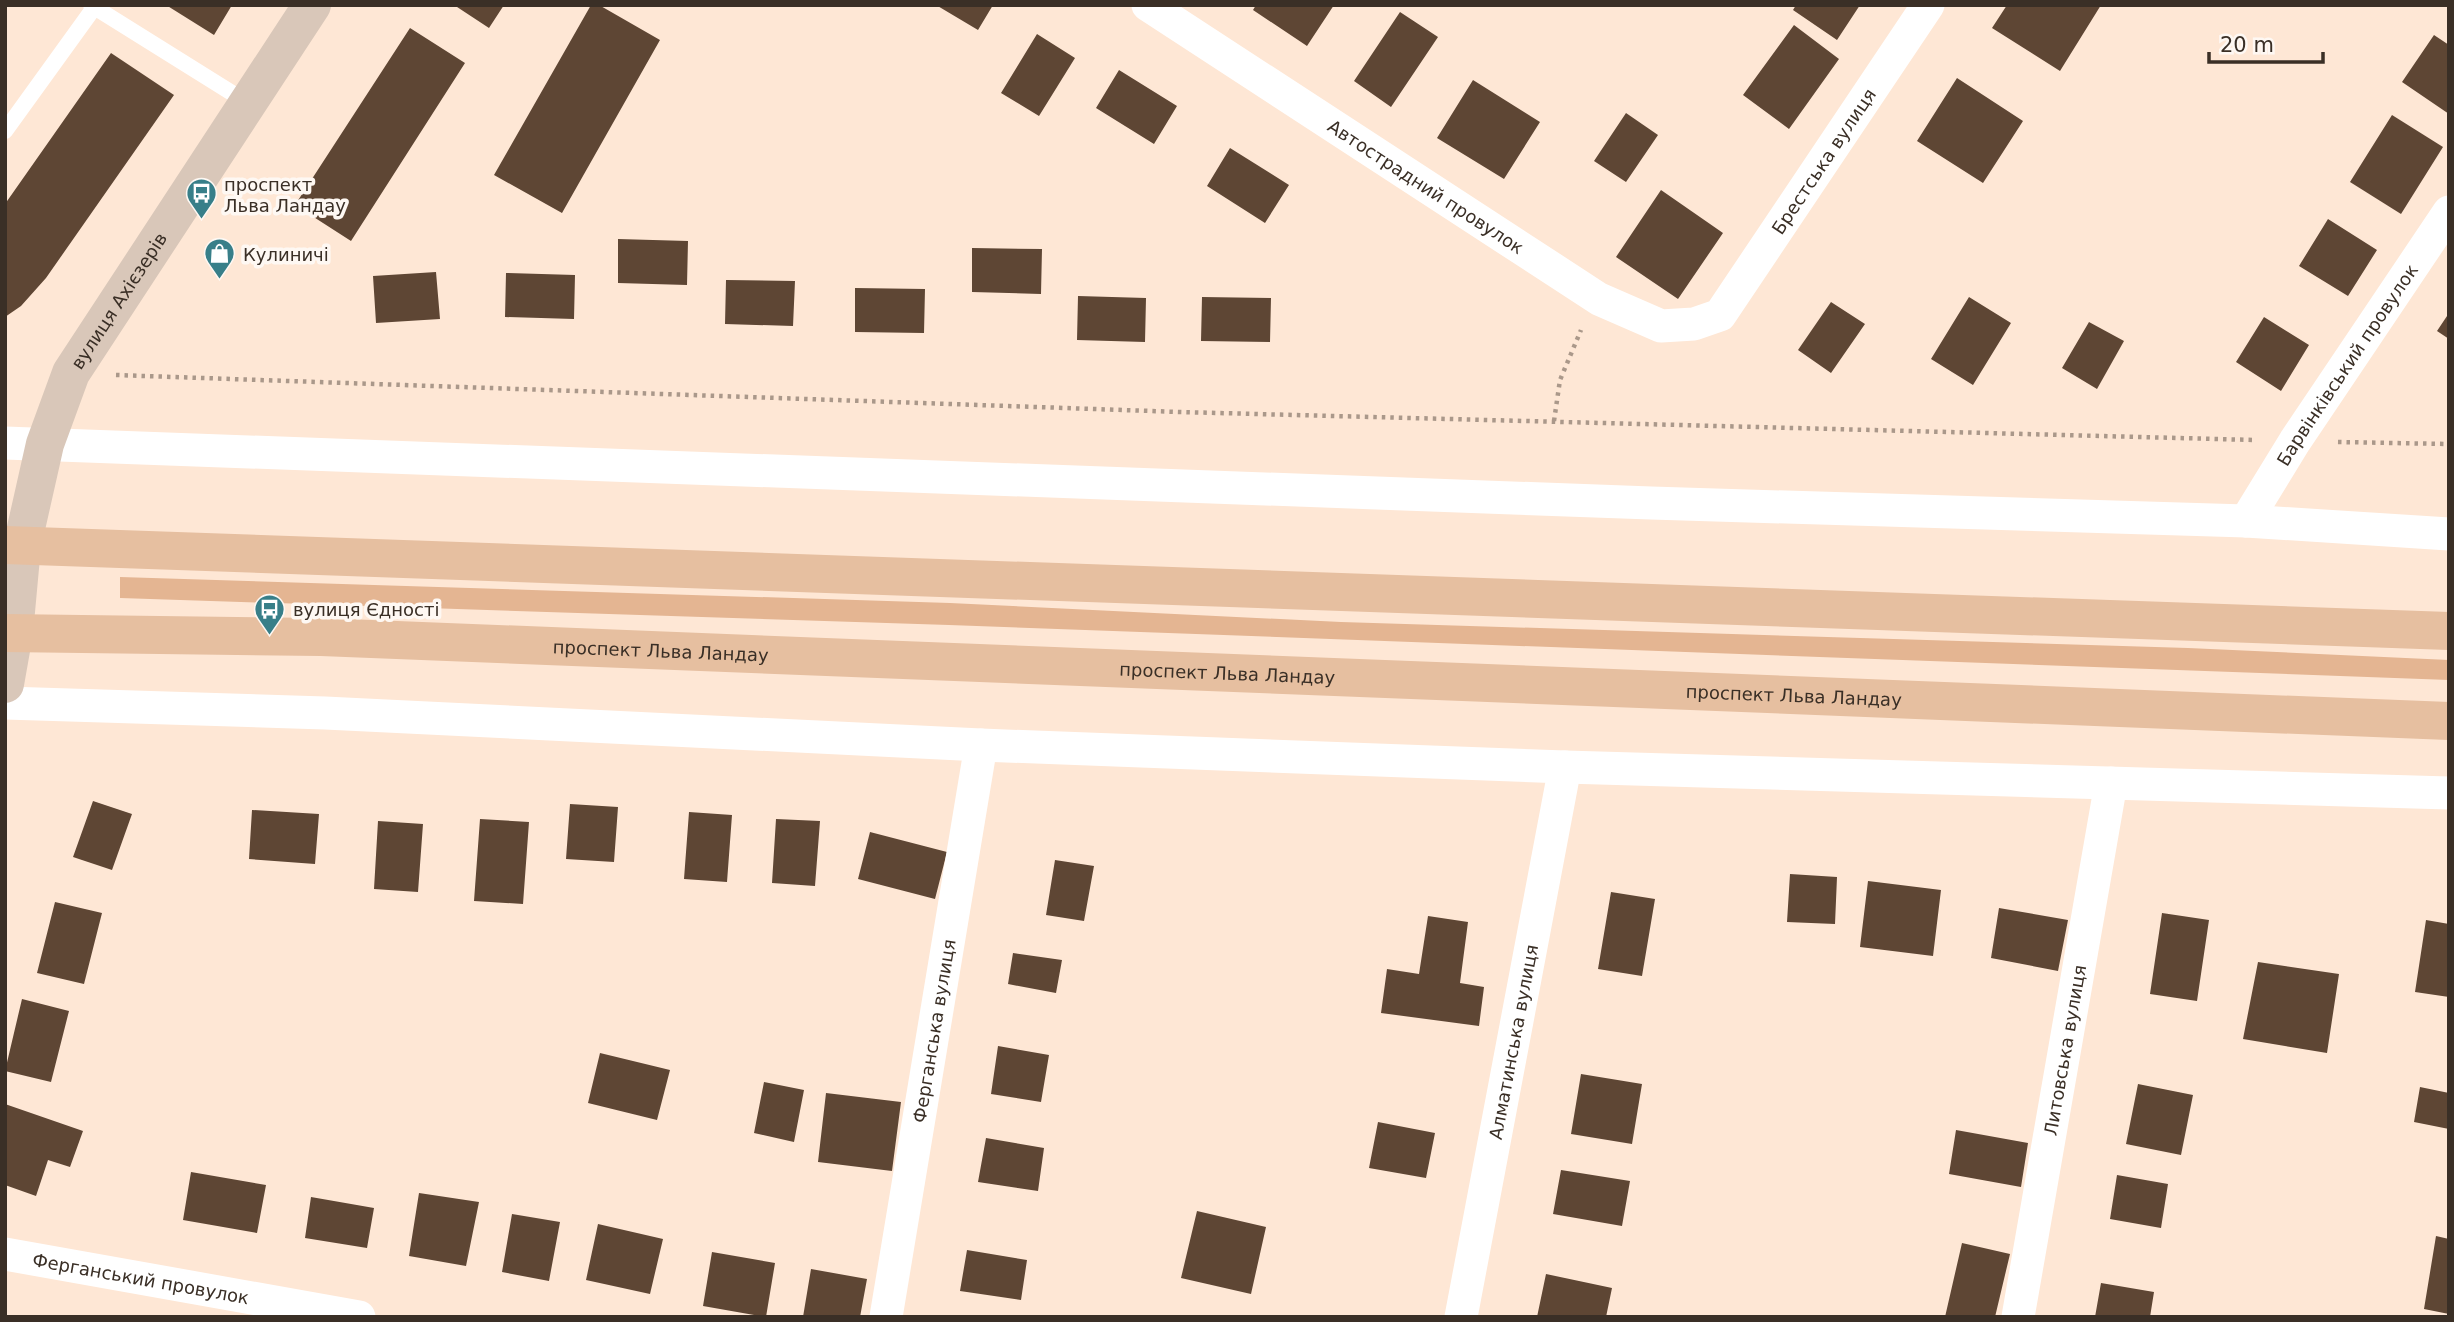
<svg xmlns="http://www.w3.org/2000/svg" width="2454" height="1322" font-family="'DejaVu Sans',sans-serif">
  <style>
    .green { fill: #e4b592 }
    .building { fill: #5e4634 }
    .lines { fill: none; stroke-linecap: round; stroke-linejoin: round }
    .path { stroke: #aa988a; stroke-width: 4.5; stroke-dasharray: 3.5 5; stroke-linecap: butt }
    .lane { stroke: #fff; stroke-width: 16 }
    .street { stroke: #fff; stroke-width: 33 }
    .secondary { stroke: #d9c7b9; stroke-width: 38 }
    .primary { stroke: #e6bfa0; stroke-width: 38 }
    .labels { text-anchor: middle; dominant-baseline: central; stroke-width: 7; stroke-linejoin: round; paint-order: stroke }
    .street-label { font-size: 18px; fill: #3a2f26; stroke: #fef8f3 }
    .poi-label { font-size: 18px; fill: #3a2f26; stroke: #fef8f3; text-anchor: start }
  </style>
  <rect width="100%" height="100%" fill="#fee7d5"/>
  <path class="green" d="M120,577L950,603L1341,622L2188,648L2449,660V680L949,625L120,598Z"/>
  <path class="building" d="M166,5H232L214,35Z
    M454,5H504L489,28Z
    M591,5H599L660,40L562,213L494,175Z
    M936,5H993L978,30Z
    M1256,5H1334L1307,46L1253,10Z
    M1796,5H1860L1837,40L1793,10Z
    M2007,5H2101L2060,71L1992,28Z
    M1400,12L1438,37L1391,107L1354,81Z
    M1794,25L1839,59L1789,129L1743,95Z
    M410,28L465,63L351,241L295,205Z
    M1037,34L1075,58L1039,116L1001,93Z
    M2434,35L2449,45V114L2402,82Z
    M111,53L174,95L46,278L21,306L5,317V204Z
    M1119,70L1177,106L1154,144L1096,108Z
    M1957,78L2023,121L1983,183L1917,141Z
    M1473,80L1540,122L1504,179L1437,138Z
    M1626,113L1658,135L1626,182L1594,161Z
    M2392,115L2443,147L2401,214L2350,182Z
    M1230,148L1289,185L1265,223L1207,186Z
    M1661,190L1723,233L1678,299L1616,257Z
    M2328,219L2377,250L2348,296L2299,266Z
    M618,239L688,241L687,285L618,283Z
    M972,248L1042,249L1041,294L972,292Z
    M436,272L440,319L376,323L373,276Z
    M506,273L575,275L574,319L505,317Z
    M726,280L795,281L793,326L725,324Z
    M855,288L925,289L924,333L855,332Z
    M1078,296L1146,298L1145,342L1077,340Z
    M1202,297L1271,298L1270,342L1201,341Z
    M1969,297L2011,323L1973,385L1931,359Z
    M1831,302L1865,324L1831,373L1798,350Z
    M2449,313V339L2437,331Z
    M2264,317L2309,345L2281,391L2236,362Z
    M2089,322L2124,341L2097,389L2062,368Z
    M93,801L132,814L112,870L73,857Z
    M570,804L618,807L614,862L566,859Z
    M252,810L319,814L315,864L249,859Z
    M689,812L732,815L727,882L684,879Z
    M480,819L529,822L523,904L474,901Z
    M776,819L820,821L815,886L772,883Z
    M378,821L423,824L418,892L374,889Z
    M870,832L947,852L935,899L858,879Z
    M1055,860L1094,866L1084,921L1046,915Z
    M1790,874L1837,877L1835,924L1787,922Z
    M1868,881L1941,890L1933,956L1860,947Z
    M1611,892L1655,899L1642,976L1598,969Z
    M55,902L102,913L84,984L37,973Z
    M1999,908L2068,920L2058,971L1991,958Z
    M2162,913L2209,920L2197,1001L2150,994Z
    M1428,916L1468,922L1460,983L1484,987L1479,1026L1381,1013L1387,969L1419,974Z
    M2426,920L2449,924V997L2415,992Z
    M1013,953L1062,960L1056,993L1008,984Z
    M2258,962L2339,974L2327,1053L2243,1039Z
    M22,999L69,1011L51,1082L5,1071Z
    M998,1046L1049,1055L1041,1102L991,1094Z
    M600,1053L670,1070L657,1120L588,1103Z
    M1581,1074L1642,1084L1632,1144L1571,1134Z
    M764,1082L804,1090L794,1142L754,1133Z
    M2138,1084L2193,1095L2181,1155L2126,1144Z
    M2420,1087L2449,1093V1129L2414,1122Z
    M826,1093L901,1102L892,1171L818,1162Z
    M5,1104L83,1131L70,1167L48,1160L36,1196L5,1185Z
    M1378,1122L1435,1133L1426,1178L1369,1168Z
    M1956,1130L2028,1143L2021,1187L1949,1174Z
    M986,1138L1044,1148L1038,1191L978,1182Z
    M1561,1170L1630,1181L1622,1226L1553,1214Z
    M191,1172L266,1185L257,1233L183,1220Z
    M2117,1175L2168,1184L2161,1228L2110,1219Z
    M419,1193L479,1202L466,1266L409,1256Z
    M311,1197L374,1208L367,1248L305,1238Z
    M1197,1211L1266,1227L1251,1294L1181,1278Z
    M512,1214L560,1222L549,1281L502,1272Z
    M598,1224L663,1239L650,1294L586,1280Z
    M2436,1236L2449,1239V1314L2424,1309Z
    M1962,1243L2010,1254L1995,1317H1945Z
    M967,1250L1027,1260L1021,1300L960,1291Z
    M712,1252L775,1263L766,1317L703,1306Z
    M811,1269L867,1279L860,1317H803Z
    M1546,1274L1612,1288L1606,1317H1537Z
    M2101,1283L2154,1292L2150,1317H2095Z"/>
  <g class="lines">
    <path class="path" d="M116,375L1180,412L2255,440
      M1554,421L1560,380L1581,330
      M2338,442L2449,444"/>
    <path class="lane" d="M91,5L248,103
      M5,131L96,5"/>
    <g class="street">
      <path id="s1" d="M1148,5L1599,299L1661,326L1694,324L1720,315L1928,5"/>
      <path d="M5,443L1651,503L2246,521L2449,534"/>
      <path id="s2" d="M2246,521L2295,441L2449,212"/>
      <path d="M5,703L325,713L981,745L1565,767L2449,793"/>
      <path id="s3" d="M5,1254L359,1317"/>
      <path id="s4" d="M886,1317L981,745"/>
      <path id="s5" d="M1461,1317L1565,767"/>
      <path id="s6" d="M2018,1317L2111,783"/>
    </g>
    <path class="secondary" id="s7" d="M5,684L14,633L22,546L45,444L71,373L312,5"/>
    <g class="primary">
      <path d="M5,545L2449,631"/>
      <path id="s8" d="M5,633L321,637L2449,721"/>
    </g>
  </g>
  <defs>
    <symbol id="bus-pin" viewBox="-11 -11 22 30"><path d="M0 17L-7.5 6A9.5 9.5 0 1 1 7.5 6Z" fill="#387f89" stroke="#fef8f3"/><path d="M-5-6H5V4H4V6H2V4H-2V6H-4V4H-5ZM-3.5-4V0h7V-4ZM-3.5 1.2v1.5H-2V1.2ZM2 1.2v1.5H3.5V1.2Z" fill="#fff"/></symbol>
    <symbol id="shop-pin" viewBox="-11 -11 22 30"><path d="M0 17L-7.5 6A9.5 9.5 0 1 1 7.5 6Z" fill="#387f89" stroke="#fef8f3"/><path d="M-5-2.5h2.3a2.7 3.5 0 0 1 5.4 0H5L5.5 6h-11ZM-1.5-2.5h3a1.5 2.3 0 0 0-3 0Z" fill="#fff"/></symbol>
  </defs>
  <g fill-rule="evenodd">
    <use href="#bus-pin" x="184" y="176" width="35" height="47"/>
    <use href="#shop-pin" x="202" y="236" width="35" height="47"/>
    <use href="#bus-pin" x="252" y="592" width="35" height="47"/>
  </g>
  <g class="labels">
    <g class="street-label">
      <text stroke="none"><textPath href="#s1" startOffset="852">Брестська вулиця</textPath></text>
      <text stroke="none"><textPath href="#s1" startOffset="332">Автострадний провулок</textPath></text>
      <text stroke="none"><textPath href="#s7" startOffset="406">вулиця Ахієзерів</textPath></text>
      <text stroke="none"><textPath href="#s2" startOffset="186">Барвінківський провулок</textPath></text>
      <text stroke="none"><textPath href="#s8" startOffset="656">проспект Льва Ландау</textPath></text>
      <text stroke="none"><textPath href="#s8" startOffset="1223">проспект Льва Ландау</textPath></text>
      <text stroke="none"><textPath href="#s8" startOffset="1790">проспект Льва Ландау</textPath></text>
      <text stroke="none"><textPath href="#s4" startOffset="290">Ферганська вулиця</textPath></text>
      <text stroke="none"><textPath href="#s5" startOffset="280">Алматинська вулиця</textPath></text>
      <text stroke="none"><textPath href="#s6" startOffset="271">Литовська вулиця</textPath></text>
      <text stroke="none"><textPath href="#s3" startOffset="138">Ферганський провулок</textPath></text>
    </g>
    <g class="poi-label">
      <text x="224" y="184">проспект<tspan x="224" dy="21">Льва Ландау</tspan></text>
      <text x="243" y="254">Кулиничі</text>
      <text x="293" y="609">вулиця Єдності</text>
    </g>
  </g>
  <rect width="2454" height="1322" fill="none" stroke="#3a2f26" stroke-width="14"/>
  <path d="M2209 52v10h114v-10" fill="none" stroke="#3a2f26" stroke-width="3.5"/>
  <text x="2220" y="52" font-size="21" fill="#3a2f26" stroke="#fef8f3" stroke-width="5" paint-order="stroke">20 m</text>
</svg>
